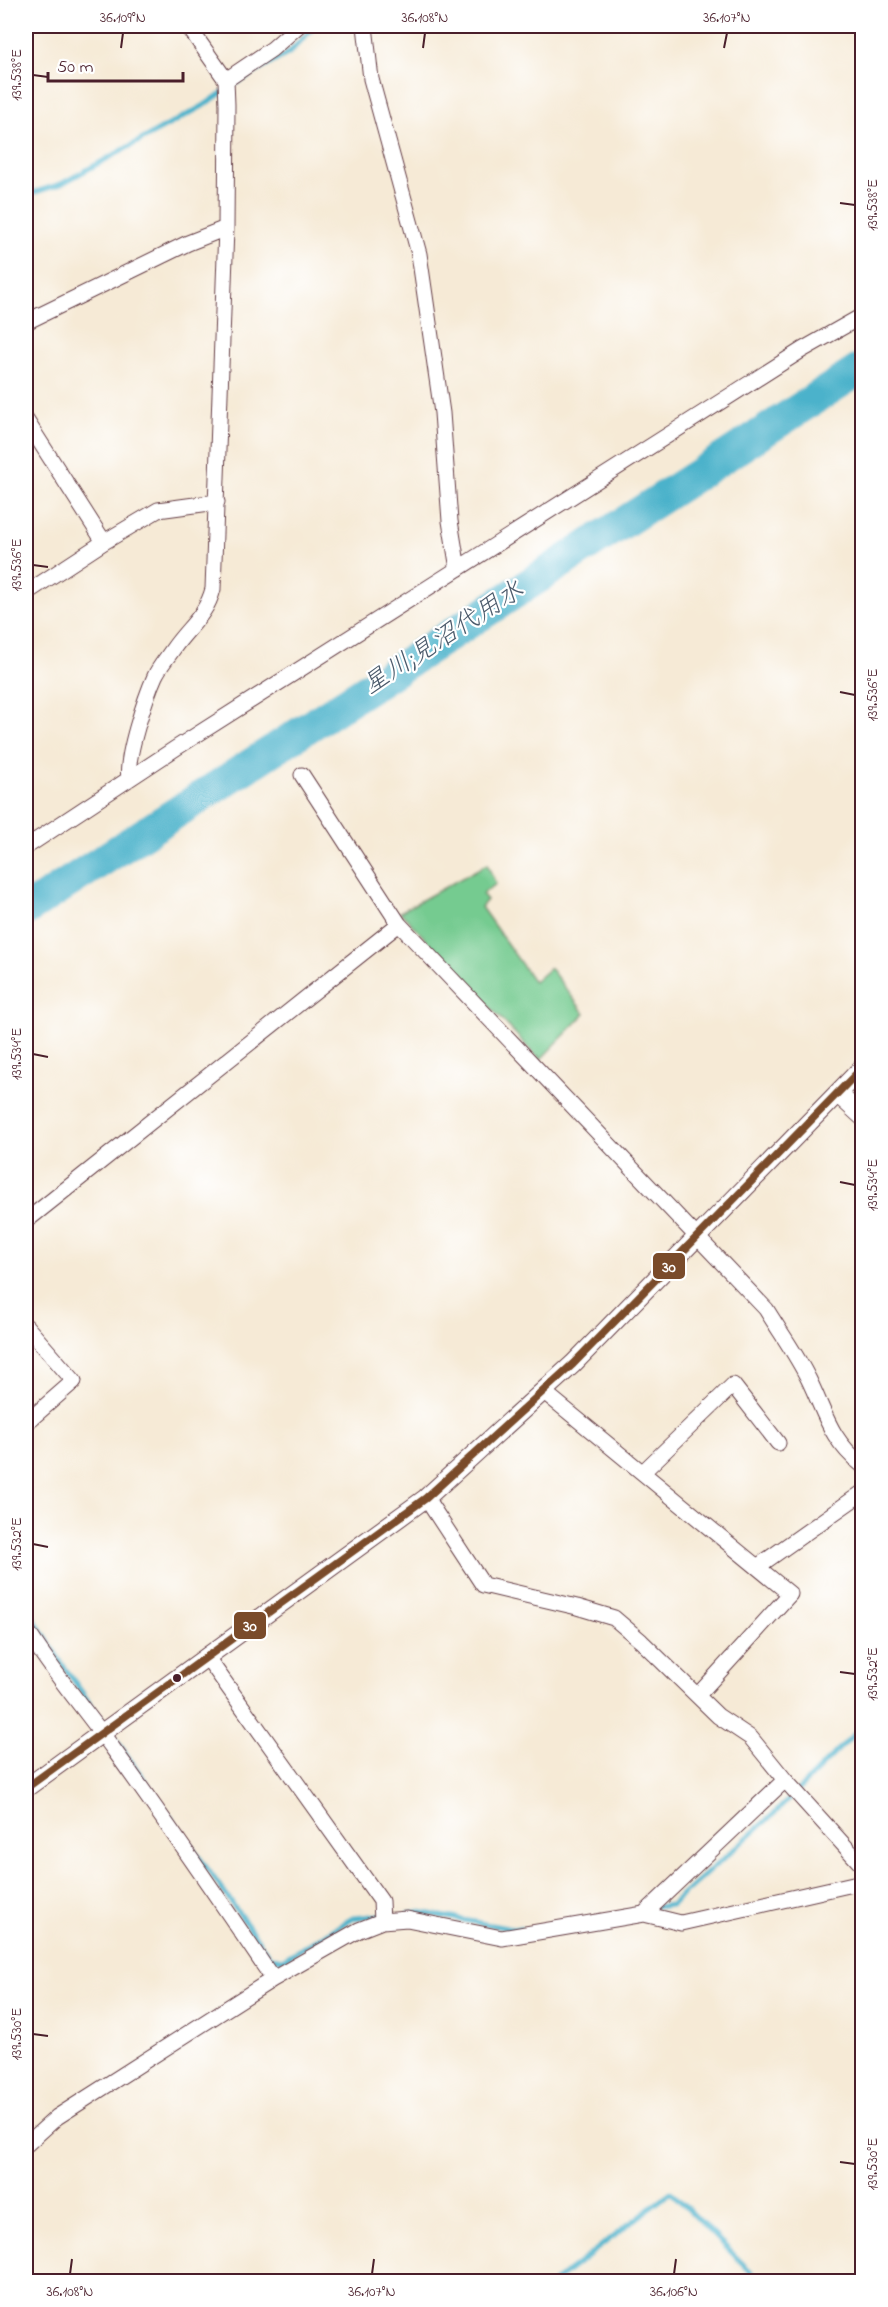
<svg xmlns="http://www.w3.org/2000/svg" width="888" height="2307" font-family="'Indie Flower','Klee One',sans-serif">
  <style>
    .green { fill: #75cb90; stroke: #60755e; stroke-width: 1.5 }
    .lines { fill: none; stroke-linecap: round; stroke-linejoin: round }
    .stream { stroke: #4cb2cb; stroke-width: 5 }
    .river { stroke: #4cb2cb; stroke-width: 32 }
    .minor-casing { stroke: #643d45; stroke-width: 17 }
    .tertiary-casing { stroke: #643d45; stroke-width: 20 }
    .minor { stroke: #fff; stroke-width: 15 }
    .tertiary { stroke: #fff; stroke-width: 18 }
    .bus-1-casing { stroke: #fff; stroke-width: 12 }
    .bus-1 { stroke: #7a4b2a; stroke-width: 8 }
    .ticks { fill: none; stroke: #4a1f2b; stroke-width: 2 }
    .bus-dot { fill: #4a1f2b; stroke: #fff; stroke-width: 2 }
    .labels { text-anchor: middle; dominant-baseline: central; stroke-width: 4.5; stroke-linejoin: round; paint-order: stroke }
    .water-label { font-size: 26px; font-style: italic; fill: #4b5a6b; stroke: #fff }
    .line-badge { stroke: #fff; stroke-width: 2 }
    .badge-label { font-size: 16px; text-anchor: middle; font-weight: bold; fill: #fff }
    .neatline { fill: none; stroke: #4a1f2b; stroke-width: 2 }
    .ticks-label { font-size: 15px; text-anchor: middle; fill: #4a1f2b }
  </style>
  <rect width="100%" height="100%" fill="#fff"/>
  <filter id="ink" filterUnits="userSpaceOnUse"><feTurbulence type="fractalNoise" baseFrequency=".0167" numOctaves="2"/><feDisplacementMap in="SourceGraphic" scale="12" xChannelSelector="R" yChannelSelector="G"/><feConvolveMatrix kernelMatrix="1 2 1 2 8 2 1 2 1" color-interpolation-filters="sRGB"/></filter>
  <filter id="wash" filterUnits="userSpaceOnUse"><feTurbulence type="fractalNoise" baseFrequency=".008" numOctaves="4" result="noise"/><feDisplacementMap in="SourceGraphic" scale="24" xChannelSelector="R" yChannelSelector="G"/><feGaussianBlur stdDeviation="1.35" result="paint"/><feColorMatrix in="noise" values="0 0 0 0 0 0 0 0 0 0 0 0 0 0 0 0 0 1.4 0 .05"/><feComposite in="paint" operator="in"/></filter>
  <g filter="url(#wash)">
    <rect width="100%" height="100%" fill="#f6ead6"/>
    <path class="green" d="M487,864L496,884L482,894L487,900L481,907L534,982L550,968L585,1014L540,1060L400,912Z"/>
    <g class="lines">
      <path class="stream" d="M26,195L61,184L203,106L233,85L289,53L315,26
        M26,1606L62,1664L270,1957L282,1960L353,1918L381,1915
        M657,1907L671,1905L777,1811L862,1726
        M408,1913L419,1912L513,1929L520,1928
        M554,2282L671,2192L761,2282"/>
      <path class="river" d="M26,910L862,368"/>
    </g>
  </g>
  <g filter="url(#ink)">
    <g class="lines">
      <defs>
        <path id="minor" d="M365,26L371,79L419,254L442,413L450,521L458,569
          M226,80L272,49L298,26
          M26,322L188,243L226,228
          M26,420L104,542
          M26,593L104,542L158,510L217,502
          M302,775L399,924
          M129,779C125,758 146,696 155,676C159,667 167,658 173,649C188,627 206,616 213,589L226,228L227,105L226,80L188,26
          M26,847L176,748L802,350L862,316
          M26,1221L399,924L766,1309C780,1332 797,1355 809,1380C826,1415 830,1439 862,1465
          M26,1326L74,1381L26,1423
          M543,1391L790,1594L698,1695
          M643,1472L733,1385L778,1443
          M426,1498L483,1585L577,1607L614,1618L641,1641L718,1716L751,1738L785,1780L862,1865
          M757,1567L862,1493
          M26,1629C52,1672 85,1709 114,1750C169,1826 221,1902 273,1979
          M206,1656L381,1901L382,1921
          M644,1914L681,1923L862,1882
          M26,2145L57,2117L273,1979L359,1930L382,1921L407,1919L502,1938L644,1914L785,1780"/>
        <path id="tertiary" d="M838,1094L862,1116
          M26,1788L426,1498L573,1364L862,1068"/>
      </defs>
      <use href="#minor" class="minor-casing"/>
      <use href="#tertiary" class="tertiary-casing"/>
      <use href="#minor" class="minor"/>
      <use href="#tertiary" class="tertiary"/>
      <defs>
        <path id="bus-1" d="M26,1788L426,1498L573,1364L862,1068"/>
      </defs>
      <use href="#bus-1" class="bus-1-casing"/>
      <use href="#bus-1" class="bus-1"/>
    </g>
  </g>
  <path class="ticks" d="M121,48L123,33M423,48L425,33M724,48L727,33M33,75L48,77M840,203L855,205M33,565L48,567M840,692L855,695M33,1054L48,1057M840,1182L855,1185M33,1544L48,1547M840,1672L855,1674M33,2034L48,2036M840,2162L855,2164M70,2274L72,2259M372,2274L374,2259M674,2274L676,2259"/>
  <circle class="bus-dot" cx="177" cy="1678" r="5"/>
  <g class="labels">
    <g class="water-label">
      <text transform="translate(444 639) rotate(-33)">星川;見沼代用水</text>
    </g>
  </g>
  <g class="line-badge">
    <rect x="652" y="1252" width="34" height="28" rx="6" fill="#7a4b2a"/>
    <rect x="233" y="1611" width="34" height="29" rx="6" fill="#7a4b2a"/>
  </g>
  <g class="badge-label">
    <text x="669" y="1272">30</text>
    <text x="250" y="1631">30</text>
  </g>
  <rect width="888" height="2307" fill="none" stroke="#fff" stroke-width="66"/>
  <path d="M48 72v9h135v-9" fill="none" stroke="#4a1f2b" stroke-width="3"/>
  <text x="57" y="72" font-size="18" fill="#4a1f2b" stroke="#ffffff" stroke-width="4.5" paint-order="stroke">50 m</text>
  <rect x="33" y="33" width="822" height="2241" class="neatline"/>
  <g class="ticks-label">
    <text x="123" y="22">36.109°N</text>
    <text x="425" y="22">36.108°N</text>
    <text x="727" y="22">36.107°N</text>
    <text transform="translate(16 75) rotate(-90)" y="5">139.538°E</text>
    <text transform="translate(872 205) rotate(-90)" y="5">139.538°E</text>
    <text transform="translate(16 565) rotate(-90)" y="5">139.536°E</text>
    <text transform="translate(872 695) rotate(-90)" y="5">139.536°E</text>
    <text transform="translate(16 1054) rotate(-90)" y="5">139.534°E</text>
    <text transform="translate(872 1185) rotate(-90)" y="5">139.534°E</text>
    <text transform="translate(16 1544) rotate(-90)" y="5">139.532°E</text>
    <text transform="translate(872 1674) rotate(-90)" y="5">139.532°E</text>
    <text transform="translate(16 2034) rotate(-90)" y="5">139.530°E</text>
    <text transform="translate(872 2164) rotate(-90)" y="5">139.530°E</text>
    <text x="70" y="2296">36.108°N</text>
    <text x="372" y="2296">36.107°N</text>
    <text x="674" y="2296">36.106°N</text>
  </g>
</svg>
